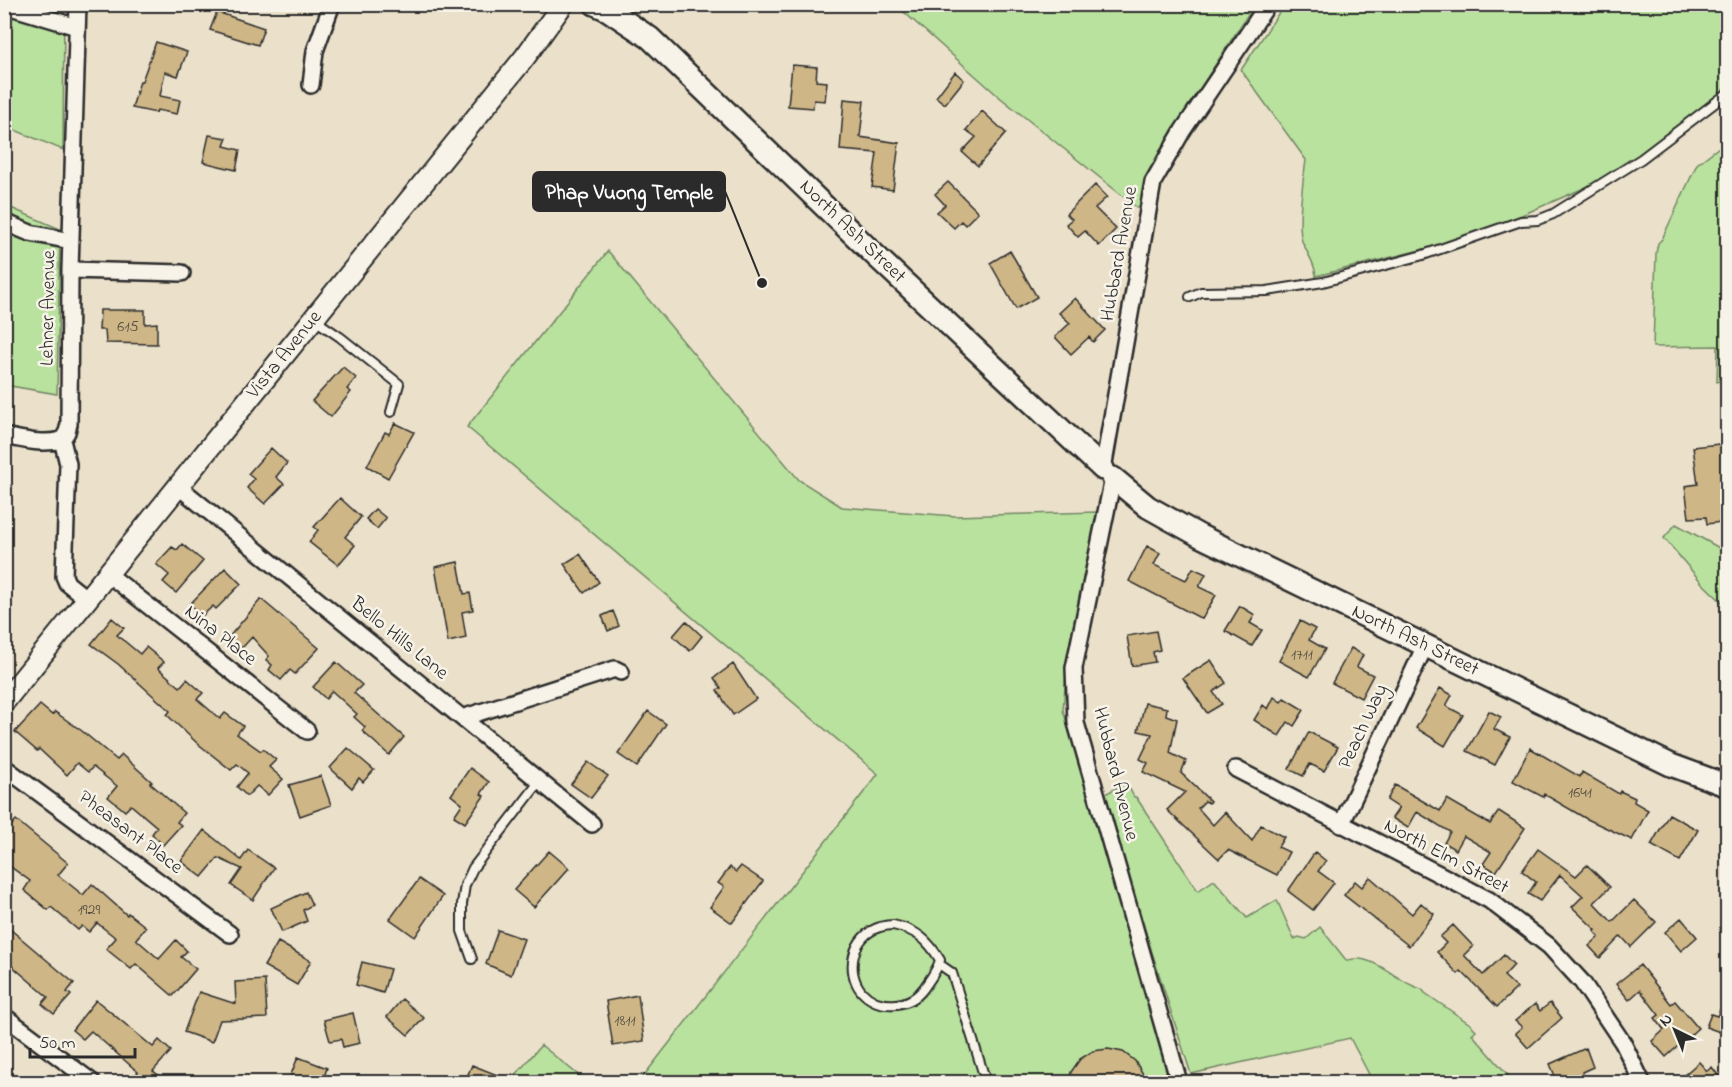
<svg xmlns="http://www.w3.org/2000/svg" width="1732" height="1087" font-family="'Indie Flower',sans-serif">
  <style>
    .green { fill: #b9e29e; stroke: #728664; stroke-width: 1.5 }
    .building { fill: #ceb686; stroke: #2b2b2b; stroke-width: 1.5 }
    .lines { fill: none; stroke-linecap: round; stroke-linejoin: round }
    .service-casing { stroke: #2b2b2b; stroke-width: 12 }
    .minor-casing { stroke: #2b2b2b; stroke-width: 20 }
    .tertiary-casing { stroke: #2b2b2b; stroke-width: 24 }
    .secondary-casing { stroke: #2b2b2b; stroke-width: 26 }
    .service { stroke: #f7f3e8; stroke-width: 8 }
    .minor { stroke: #f7f3e8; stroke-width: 15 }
    .tertiary { stroke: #f7f3e8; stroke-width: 20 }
    .secondary { stroke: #f7f3e8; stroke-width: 21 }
    .labels { text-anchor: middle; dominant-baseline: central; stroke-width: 5; stroke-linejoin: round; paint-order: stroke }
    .number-label { font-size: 16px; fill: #544e42 }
    .street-label { font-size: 20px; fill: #2b2b2b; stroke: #f7f3e8 }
    .leader { fill: none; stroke: #2b2b2b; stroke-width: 2 }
    .callout-dot { fill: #2b2b2b; stroke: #f7f3e8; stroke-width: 2 }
    .callout { fill: #2b2b2b; stroke: #2b2b2b; stroke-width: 2 }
    .callout-label { font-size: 21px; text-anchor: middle; font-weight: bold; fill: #fff }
  </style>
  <rect width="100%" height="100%" fill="#ebe1cb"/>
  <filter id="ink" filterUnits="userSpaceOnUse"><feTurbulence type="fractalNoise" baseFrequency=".0167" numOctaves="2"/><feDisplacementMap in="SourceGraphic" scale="12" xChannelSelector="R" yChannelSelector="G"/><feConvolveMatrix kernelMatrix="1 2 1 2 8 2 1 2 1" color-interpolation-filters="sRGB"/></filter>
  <g filter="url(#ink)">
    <path class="green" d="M5,5H64L63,150L5,126Z
      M896,5H1254L1159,152L1149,177L1140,210L997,95Z
      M1284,5H1727V87L1663,138L1626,164L1591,185L1501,224L1448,243L1316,276C1315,262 1307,254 1302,241C1297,224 1303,179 1306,160L1241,70Z
      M1727,141L1728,378L1717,382L1718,346L1653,347L1656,253L1658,243L1662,239L1697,164Z
      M4,205L60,229L57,394L5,385Z
      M608,251L799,480L842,507L954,516L1097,512L1068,652L1063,710L1173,1082H639L878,774L467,427Z
      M1676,524L1723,550L1727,546V607L1702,583L1664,538Z
      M1126,782L1134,797H1136L1198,891L1214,880L1247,918L1277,900L1294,939L1299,937L1306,939L1320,927L1346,960C1350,960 1356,958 1360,959C1382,962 1401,984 1422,989L1425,993L1470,1024L1476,1030L1472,1034L1514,1082H1373L1350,1038L1191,1074L1102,796Z
      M541,1045L587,1082H510Z"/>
    <path class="building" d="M217,12L264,28L258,45L210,30Z
      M156,42L187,52L178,76L165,72L160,96L180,100L177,114L157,110L156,113L132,108L140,81H142Z
      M792,65L817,67L816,81L827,82L825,101L814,100L813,108L788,106Z
      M955,72L964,80L945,104L936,97Z
      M844,99L864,101L860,137L899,143L893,190L872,187L877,153L840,150Z
      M982,111L1006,133L978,166L962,152L976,137L966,130Z
      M209,135L227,138L224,146L240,150L236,170L203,162Z
      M948,182L978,212L965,225L961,221L954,228L937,212L945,205L935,194Z
      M1095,185L1107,197L1095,208L1116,229L1099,246L1085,231L1078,237L1066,224L1072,219L1066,214Z
      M1010,251L1037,297L1016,309L990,263Z
      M1075,298L1105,330L1093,342L1089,337L1071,354L1055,337L1070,323L1059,313Z
      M100,310H145V324L157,323V344L106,343L105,330H99Z
      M343,367L356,378L347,389L351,392L331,417L312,401Z
      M395,423L414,432L388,478L367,466L385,432L389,434Z
      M1728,443V463L1723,464L1728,521L1707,524L1706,517L1689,518L1685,486L1698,484L1693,447Z
      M271,448L287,463L276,477L284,484L265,504L247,488L254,479L248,474Z
      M340,498L361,517L345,537L355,545L338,565L309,542L318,530L314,527Z
      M375,509L386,518L377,529L366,519Z
      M182,544L203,561L176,593L163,582L169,575L156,564L172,547L177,550Z
      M1147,546L1160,553L1154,565L1186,580L1193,568L1206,574L1199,587L1216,595L1202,619L1129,581Z
      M580,554L599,582L584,593L564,564Z
      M458,562L464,594L470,593L473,610L462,612L466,638L448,642L435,567Z
      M225,568L241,584L216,609L213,606L202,616L190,604Z
      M261,599L319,648L295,674L290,670L281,680L269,670L272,665L266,660L269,656L252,637L242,648L229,637Z
      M1240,606L1255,615L1250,623L1262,630L1252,646L1225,631Z
      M613,611L619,626L608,631L602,616Z
      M112,618L124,628L117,635L140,654L146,647L164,662L158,668L180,687L187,679L203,693L197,699L220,719L225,713L243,726L237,734L261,751L263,749L276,760L269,767L283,779L268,795L257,786L247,796L237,787L248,773L237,764L231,770L197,743L167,715L170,711L118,664L91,644Z
      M686,621L702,636L690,651L673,636Z
      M1300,621L1315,629L1309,640L1325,649L1309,677L1279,661Z
      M1156,631L1160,650L1153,652L1155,662L1132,666L1127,636Z
      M1351,648L1363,655L1357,667L1373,675L1361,698L1332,683Z
      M1211,660L1226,683L1213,692L1222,704L1207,713L1183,678Z
      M336,662L362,685L354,693L404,737L389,755L362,731L365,727L354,717L357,714L332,691L326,699L313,687Z
      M733,664L756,699L733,715L717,690L721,688L714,678Z
      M1440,688L1452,695L1446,706L1463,715L1445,746L1416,728Z
      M1274,697L1281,702L1284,698L1304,710L1294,726L1288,722L1279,736L1254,720L1263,705L1268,709Z
      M1145,703L1167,708L1166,715L1177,719L1170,753L1186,761L1181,773L1210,801L1209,803L1205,801L1198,808L1213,825L1225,812L1252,841L1261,825L1284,837L1278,847L1289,852L1277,875L1228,850L1219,859L1167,810L1185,792L1143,772L1148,763L1140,759L1152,734L1138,731Z
      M40,705L52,715L55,712L82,731L117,760L122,755L152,782L150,783L184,813L177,822L181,825L163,845L152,834L157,827L131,805L125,811L108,797L117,786L93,767L88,772L77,763L67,775L39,749L37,751L15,732Z
      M648,711L666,724L637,767L618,754Z
      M1489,711L1501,717L1494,729L1510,737L1495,765L1467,751Z
      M1309,732L1338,747L1324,771L1310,764L1303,776L1289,769Z
      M348,748L374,770L363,782L359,778L352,788L330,768Z
      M1530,748L1580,777L1582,772L1619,794L1620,791L1635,798L1634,802L1648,810L1632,840L1585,818L1544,794L1543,797L1513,781Z
      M588,762L608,776L591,798L571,784Z
      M470,768L489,782L481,794L484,796L465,823L454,816L462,804L451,795Z
      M321,776L331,805L300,816L289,785Z
      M1395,785L1440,811L1447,799L1490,824L1499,811L1525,828L1496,872L1483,864L1491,852L1464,836L1456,850L1444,843L1450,832L1417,812L1408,828L1392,818L1399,808L1387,800Z
      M1669,814L1698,830L1680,861L1651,845Z
      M16,820L68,863L58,875L83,895L92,884L127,915L128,913L146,927L136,939L159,959L176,940L187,951L181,957L196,969L173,996L136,964L131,969L106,949L116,938L97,923L89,932L82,926L78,930L51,907L48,910L24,890L30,881L4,862V833Z
      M204,830L241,860L248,850L274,868L253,900L231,885L242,869L218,858L202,877L181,861Z
      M1538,849L1576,876L1587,865L1610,887L1594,903L1612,922L1634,900L1656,922L1631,947L1621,936L1600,958L1589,946L1599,937L1594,931L1596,930L1572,907L1583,896L1560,875L1540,901L1528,894L1536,882L1522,871Z
      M549,851L569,868L534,907L514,890Z
      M1315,852L1326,861L1318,871L1334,883L1313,910L1288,891Z
      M741,866L763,881L732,923L710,907L724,887L718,883L730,867L736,872Z
      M1370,877L1412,914L1421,903L1434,914L1409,946L1344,895L1355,881L1362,887Z
      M419,879L443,896L415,937L390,919Z
      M306,892L312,905L303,910L307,921L282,932L271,908Z
      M1681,918L1697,937L1681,951L1665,932Z
      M4,924L74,983L67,992L71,995L54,1014L42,1004L48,997L12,966L4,974Z
      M1453,925L1473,946L1464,955L1483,975L1504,955L1514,965L1504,976L1517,988L1497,1007L1461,971L1458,974L1437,952L1446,943L1440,937Z
      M498,930L524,939L511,975L486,964Z
      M278,942L311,961L297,985L264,966Z
      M362,962L390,969L383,993L356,985Z
      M1640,965L1671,1004L1675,1001L1698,1028L1666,1057L1652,1041L1664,1030L1655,1018L1659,1015L1640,990L1629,1000L1616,984Z
      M265,980L267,1018L220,1020L212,1042L184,1032L199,992L236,1004L235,982Z
      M1728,992V1035L1706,1027L1711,1014L1717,1016Z
      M638,995L644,1041L613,1046L606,1001Z
      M402,999L424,1018L408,1035L387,1017Z
      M96,1000L153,1047L159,1040L171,1051L153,1071L170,1083H129L138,1072L91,1031L83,1039L72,1030Z
      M1550,1003L1562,1018L1528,1048L1515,1033L1522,1027L1515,1021L1535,1004L1540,1011Z
      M353,1013L360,1043L343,1047L341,1039L330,1041L324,1020Z
      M1586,1048L1593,1067L1582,1072L1586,1083H1558L1550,1064Z
      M1108,1049L1123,1052L1135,1061L1143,1074L1145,1083H1069L1071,1072L1080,1059L1093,1051Z
      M298,1057L327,1068L322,1083H306L290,1077Z
      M1699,1062L1707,1071L1712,1067L1724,1083H1675Z
      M472,1065L515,1082V1083H474L466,1079Z"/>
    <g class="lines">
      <defs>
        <path id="service" d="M1190,297L1201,292L1267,291L1323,282L1423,255L1521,221L1538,220L1553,214L1641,159L1728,93
          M315,320L340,337L399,384L391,412
          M893,925C917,930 928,940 940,960C937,971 930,979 924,988C910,1008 879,1010 862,992C844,971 853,935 880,927C884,926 889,925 893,925Z
          M472,959L462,931V904L465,885L473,868L540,781
          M939,964L952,973L986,1082"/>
        <path id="minor" d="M4,5L77,27
          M311,85L315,51L332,4
          M4,222L30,233L71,241
          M70,270L182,273
          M4,436C25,440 42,445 62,440
          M62,440L67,432L69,424L70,270L78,4
          M62,440L68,464L64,576L67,583L87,599
          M1103,469L1153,182L1183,130L1268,4
          M1113,478L1074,668L1076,723L1179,1082
          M179,487L592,824
          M108,574L307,731
          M462,718L615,669L621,672
          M4,767L230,934
          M1236,769L1489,900L1549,946L1582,982L1623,1043L1642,1082
          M1341,825L1425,646
          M4,1016L92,1082"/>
        <path id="tertiary" d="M4,702L525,57L563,4"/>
        <path id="secondary" d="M595,4L608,10L650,38L877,257L1103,469
          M1113,478L1148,507L1200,536L1671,765L1728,786"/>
      </defs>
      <use href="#service" class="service-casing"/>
      <use href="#minor" class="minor-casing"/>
      <use href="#tertiary" class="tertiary-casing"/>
      <use href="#secondary" class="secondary-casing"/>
      <use href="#service" class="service"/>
      <use href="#minor" class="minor"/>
      <use href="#tertiary" class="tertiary"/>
      <use href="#secondary" class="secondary"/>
    </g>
  </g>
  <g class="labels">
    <g class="number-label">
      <text x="128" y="327">615</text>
      <text x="1302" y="655">1711</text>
      <text x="1580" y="793">1641</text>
      <text x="89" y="910">1929</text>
      <text x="625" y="1021">1811</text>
    </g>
    <g class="street-label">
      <text transform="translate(852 232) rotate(44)">North Ash Street</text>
      <text transform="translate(1120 254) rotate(-80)">Hubbard Avenue</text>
      <text transform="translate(49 308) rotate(-89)">Lehner Avenue</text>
      <text transform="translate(285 355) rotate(-51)">Vista Avenue</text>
      <text transform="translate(220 636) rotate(38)">Nina Place</text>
      <text transform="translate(399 639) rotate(39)">Bello Hills Lane</text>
      <text transform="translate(1415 641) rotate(26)">North Ash Street</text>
      <text transform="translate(1364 727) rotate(-65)">Peach Way</text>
      <text transform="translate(1115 774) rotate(76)">Hubbard Avenue</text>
      <text transform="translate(130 833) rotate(37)">Pheasant Place</text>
      <text transform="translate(1446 857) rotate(28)">North Elm Street</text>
    </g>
  </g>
  <path class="leader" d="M762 283L725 191"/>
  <circle class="callout-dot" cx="762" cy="283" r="6"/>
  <rect class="callout" x="533" y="172" width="192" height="39" rx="6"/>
  <g class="callout-label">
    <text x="629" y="199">Phap Vuong Temple</text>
  </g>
  <rect width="1732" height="1087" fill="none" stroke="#f7f3e8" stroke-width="24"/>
  <rect x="12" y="12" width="1708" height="1063" fill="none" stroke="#2b2b2b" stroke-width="2" filter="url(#ink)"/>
  <g transform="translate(1675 1030) rotate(317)" stroke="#f7f3e8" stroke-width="4.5" paint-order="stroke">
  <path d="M0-4.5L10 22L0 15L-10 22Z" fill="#2b2b2b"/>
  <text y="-9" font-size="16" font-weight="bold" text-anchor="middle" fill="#2b2b2b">N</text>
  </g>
  <path d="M30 1048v9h105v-9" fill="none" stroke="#2b2b2b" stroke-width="3"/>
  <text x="39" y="1048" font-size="18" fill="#2b2b2b" stroke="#f7f3e8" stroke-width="4.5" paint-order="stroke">50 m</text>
</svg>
